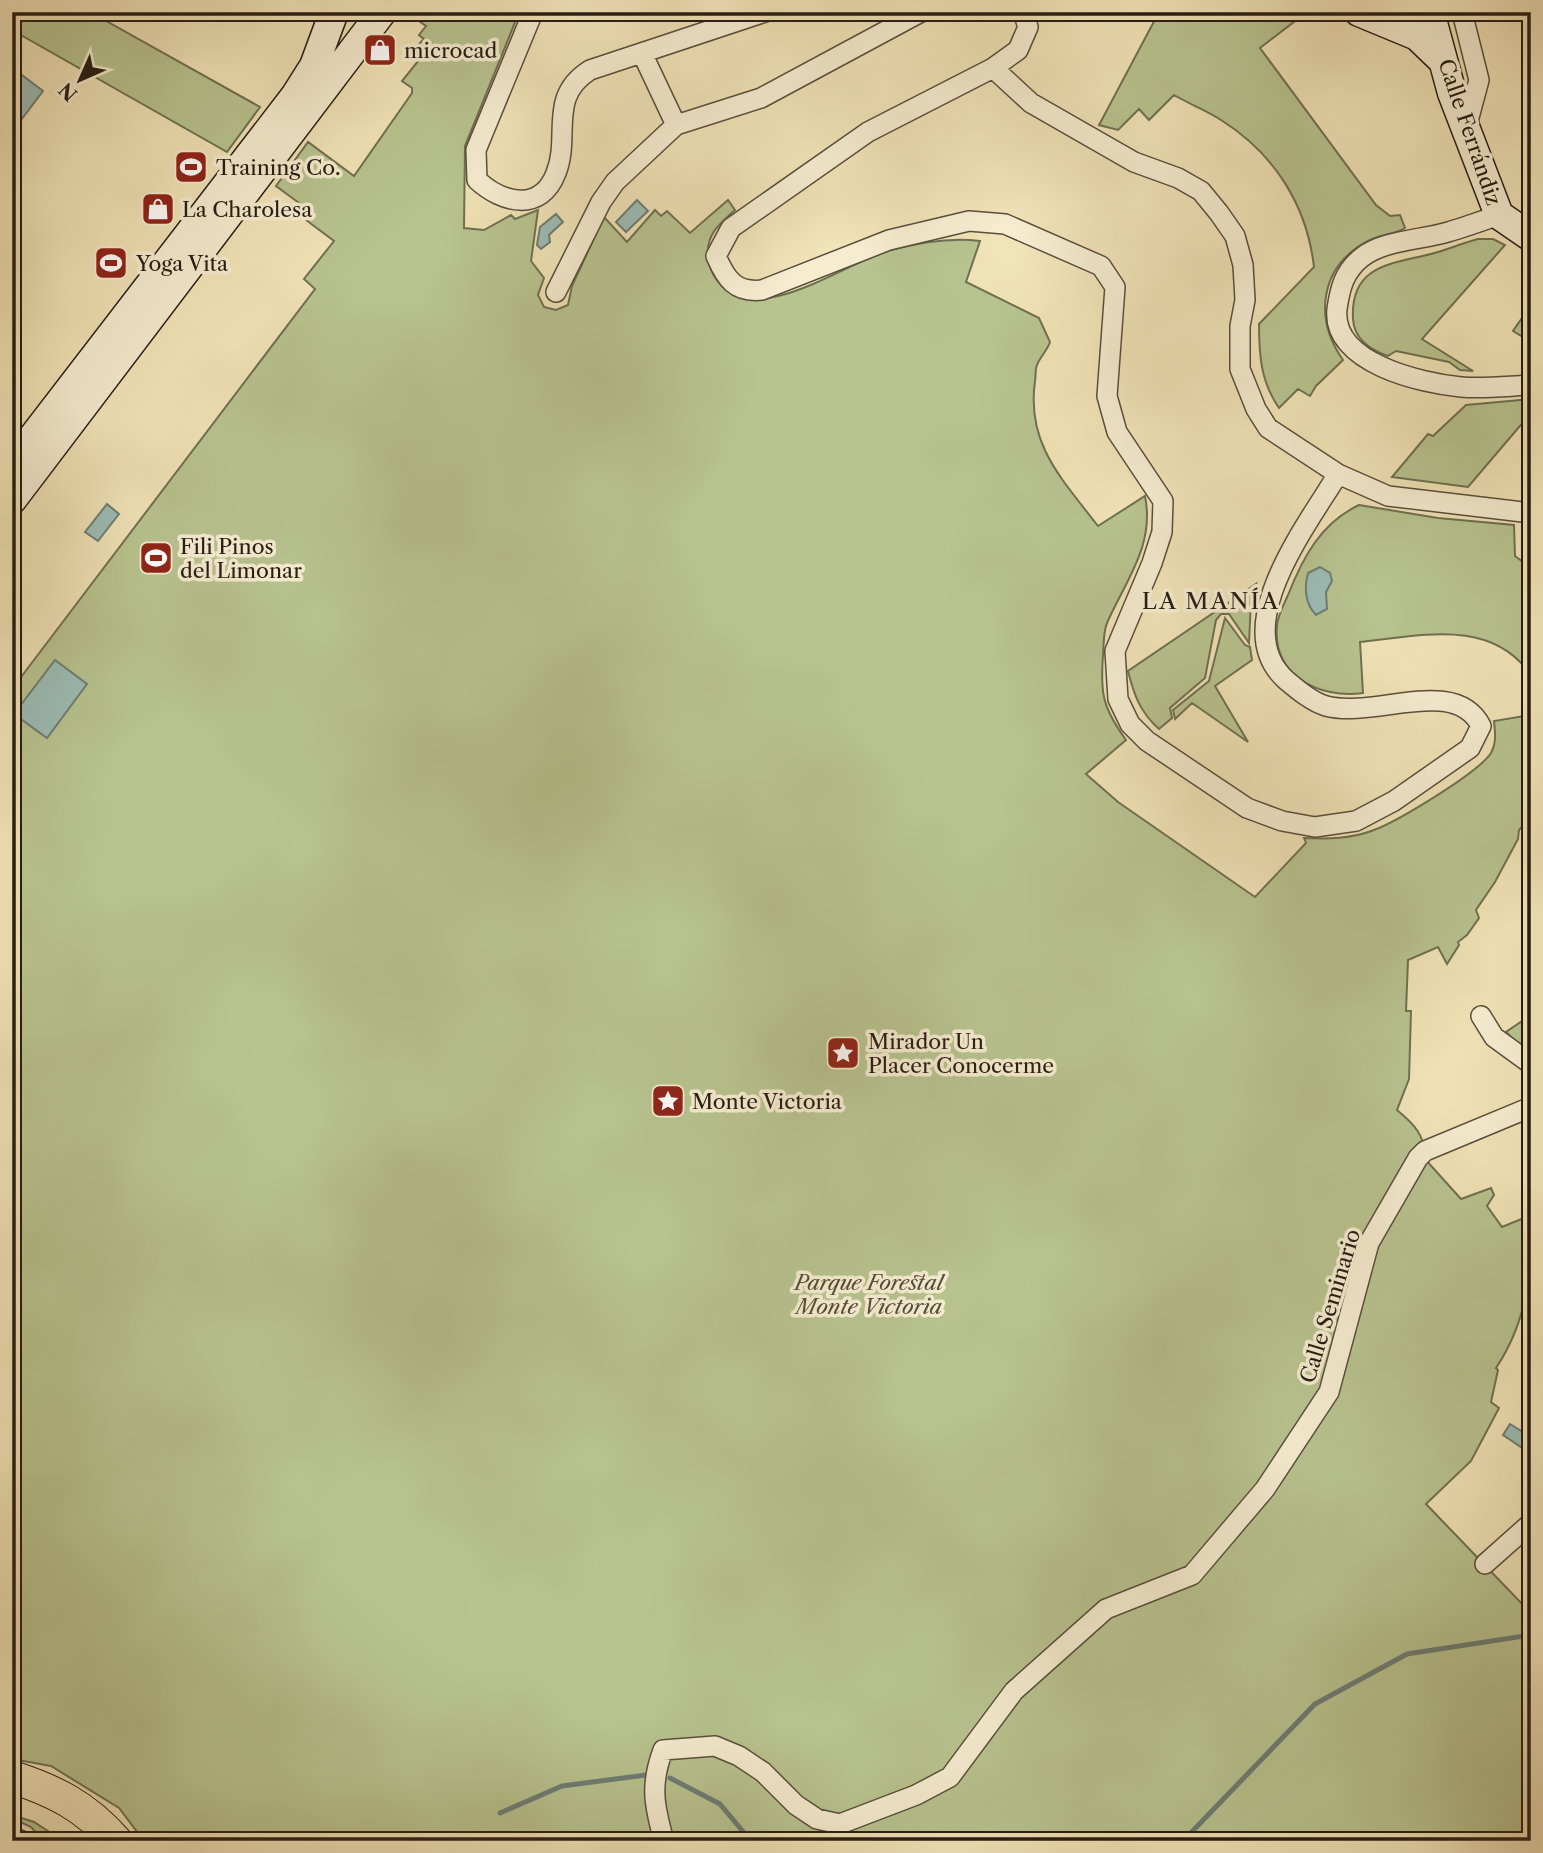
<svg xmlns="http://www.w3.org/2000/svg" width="1543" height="1853" font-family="'Libre Caslon Text',serif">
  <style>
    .green { fill: #b8c490; stroke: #6f7052; stroke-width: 2 }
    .water { fill: #9cbdb6; stroke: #6d7d75; stroke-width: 2 }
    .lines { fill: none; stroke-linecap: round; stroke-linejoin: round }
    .stream { stroke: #6d7d75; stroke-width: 5 }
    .street-casing { stroke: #594e3d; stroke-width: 22 }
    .secondary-casing { stroke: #261c14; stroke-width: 31 }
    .primary-casing { stroke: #261c14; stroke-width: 34 }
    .street { stroke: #f6edd1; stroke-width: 19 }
    .secondary { stroke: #f6edd1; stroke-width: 28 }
    .primary { stroke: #f1e4b8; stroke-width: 32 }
    .labels { text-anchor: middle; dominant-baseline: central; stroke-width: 7; stroke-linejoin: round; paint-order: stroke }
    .poi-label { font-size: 21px; fill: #261c14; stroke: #f6edd1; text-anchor: start }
    .street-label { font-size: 21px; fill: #261c14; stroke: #f6edd1 }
    .park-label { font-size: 21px; font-style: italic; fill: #524e39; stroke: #f6edd1 }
    .neighbourhood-label { font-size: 23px; letter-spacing: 2px; fill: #261c14; stroke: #f6edd1 }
  </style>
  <rect width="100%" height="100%" fill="#f1e4b8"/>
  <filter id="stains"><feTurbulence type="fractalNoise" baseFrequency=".00286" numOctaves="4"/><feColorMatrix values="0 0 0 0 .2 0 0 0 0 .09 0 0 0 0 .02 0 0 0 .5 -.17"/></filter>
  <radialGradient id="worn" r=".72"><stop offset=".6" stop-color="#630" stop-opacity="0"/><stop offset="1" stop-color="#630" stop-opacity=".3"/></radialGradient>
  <path class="green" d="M12,12H90L260,107L227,152L12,30Z
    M418,12H449L455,17L459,12H504L516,20L465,146L464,228L484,230L511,215L515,219L538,210L531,261L544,278L538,295L544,307L556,310L568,305L572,286L604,217L627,242L655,210L661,216L667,211L690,233L728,200L735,210C721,223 707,233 708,253C708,266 714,278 723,287C763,325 846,262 891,250C921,242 950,237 980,241L966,282L1039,318L1050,342C1047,351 1040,357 1037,365C1035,369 1036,376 1035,381C1026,444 1062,479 1098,526L1145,496C1155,545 1126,580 1107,623C1103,632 1104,645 1103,655C1100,694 1103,708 1126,740L1086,774L1118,802L1255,897L1306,843L1304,838C1328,839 1351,839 1374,830C1398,821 1478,773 1491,753C1497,742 1495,733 1494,721L1531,715V817L1519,830L1518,839L1495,882L1476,910L1479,918L1467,935L1458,942L1459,945L1447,964L1438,947L1408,960L1406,1011H1411L1409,1079L1397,1110C1414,1124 1426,1136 1424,1158L1461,1199L1491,1188L1494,1195L1487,1206L1502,1227L1531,1215C1531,1272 1529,1318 1496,1368L1498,1370L1491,1402L1499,1408L1471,1461L1426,1504L1525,1607L1531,1606V1841H144L119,1808L51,1766L12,1759V689L315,289L304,279L334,241L306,220L310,211L276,186L308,142L354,176L412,93V88L402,81L423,55L415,48L424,39L419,35L426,26L419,21Z
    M1159,12H1307L1260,48L1376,205L1390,216L1400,215L1405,228C1397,234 1381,234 1370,240C1320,265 1313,317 1343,360L1316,386L1310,396L1298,389L1279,408C1261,382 1259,356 1259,324L1314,267C1307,206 1275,154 1221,120C1206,110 1189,104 1174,95L1149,120L1139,109L1118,130L1099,125Z
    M1478,239H1493L1505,245L1422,339L1473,371L1460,370L1449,362L1396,351L1388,356C1371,350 1354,339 1353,319C1350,265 1391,264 1431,254C1447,250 1462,243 1478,239Z
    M1531,305V342L1513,331Z
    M1531,399V413L1468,487L1392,477L1428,434L1433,436L1466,405Z
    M1359,505L1438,518L1514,525L1515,556L1531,568V675C1491,617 1420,636 1360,642L1363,693C1319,699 1272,676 1277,625C1278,615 1284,604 1288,595C1303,557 1321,523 1359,505Z
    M1256,584L1251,600L1249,643L1229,614H1221L1216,620L1205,678L1170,708L1172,718L1159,729C1140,712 1134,695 1128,671Z
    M1225,618L1245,645L1250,647L1252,660L1215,686L1248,742L1192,703L1175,719L1173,710L1209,681Z
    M1531,1015V1037L1521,1047L1506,1032Z
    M12,1815L34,1822L63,1841H44L31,1827L12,1818Z"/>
  <path class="water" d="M22,75L43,91L12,132V87Z
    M637,200L648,211L626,232L616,222Z
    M556,214L563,222L549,235L550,242L541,249L537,245L540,227Z
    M107,504L119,514L98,541L85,532Z
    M1320,567L1330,573L1332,581L1326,592L1327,609L1316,615C1305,604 1304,587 1308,573Z
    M55,660L87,684L47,738L14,714Z
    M1510,1424L1531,1437V1454L1503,1435Z"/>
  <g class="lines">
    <path class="stream" d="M670,1778L720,1804L751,1841
      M500,1813L562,1786L646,1775
      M1183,1841L1315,1704L1407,1654L1531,1635"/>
    <defs>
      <path id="street" d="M533,12L476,150L477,180C502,203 541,213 556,173C571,136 547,97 590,70L765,12
        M1023,12L1028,27L1018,50L993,68L868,132L731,228L716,256C726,279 735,293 762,290L889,240L969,221L1005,224L1101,266L1115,287L1107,396L1117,432L1163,501L1162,532L1152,563L1115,651L1118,699L1130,724L1147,741L1247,808L1282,821L1315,827L1356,821L1394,801L1470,748L1481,726C1455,675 1375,719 1326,706C1312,702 1298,690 1286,680C1227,627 1308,524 1338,474
        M1462,12L1479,80L1467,125
        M993,68L1031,103L1134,162L1178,178L1201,191L1219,213L1235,236L1243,265L1245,300L1240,326V369L1256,409L1268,428L1338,474L1388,496L1531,513
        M676,125L761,98L921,12
        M1499,215C1482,221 1465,227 1448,232C1422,240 1383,240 1361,258C1344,272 1340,288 1337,309C1331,363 1421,383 1461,387C1483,389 1508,386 1531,385
        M556,292L601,202L615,182L676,125L642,53
        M1481,1016L1494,1037L1531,1064
        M1485,1564L1531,1523
        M12,1837L22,1841
        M664,1841C654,1805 650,1785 663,1750L715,1746L739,1756L763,1772L796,1805L817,1819L840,1824L916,1795L950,1777L1014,1691L1106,1609L1192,1575L1265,1489L1329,1392L1369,1243L1418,1158L1425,1151L1531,1107"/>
      <path id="secondary" d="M1359,12L1417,36L1443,61
        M1430,12L1452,93L1499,215L1531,237
        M12,464L295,96L314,66L334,12
        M12,500L382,12"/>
      <path id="primary" d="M12,1777C55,1791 85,1806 116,1841"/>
    </defs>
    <use href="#street" class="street-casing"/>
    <use href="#secondary" class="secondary-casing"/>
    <use href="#primary" class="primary-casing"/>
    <use href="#street" class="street"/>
    <use href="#secondary" class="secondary"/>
    <use href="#primary" class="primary"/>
  </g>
  <defs>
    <symbol id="shop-square" viewBox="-11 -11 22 22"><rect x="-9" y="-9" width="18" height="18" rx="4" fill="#8f2418" stroke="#f6edd1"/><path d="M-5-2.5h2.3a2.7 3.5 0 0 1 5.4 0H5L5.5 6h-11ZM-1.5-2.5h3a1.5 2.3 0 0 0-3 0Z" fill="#fff"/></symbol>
    <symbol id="stadium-square" viewBox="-11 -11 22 22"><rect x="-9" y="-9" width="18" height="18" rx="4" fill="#8f2418" stroke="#f6edd1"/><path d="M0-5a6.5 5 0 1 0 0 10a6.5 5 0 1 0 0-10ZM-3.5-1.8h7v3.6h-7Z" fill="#fff"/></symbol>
    <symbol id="sight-square" viewBox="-11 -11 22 22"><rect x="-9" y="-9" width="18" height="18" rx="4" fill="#8f2418" stroke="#f6edd1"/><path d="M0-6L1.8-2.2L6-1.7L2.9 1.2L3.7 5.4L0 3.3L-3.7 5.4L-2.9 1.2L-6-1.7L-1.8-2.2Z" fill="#fff"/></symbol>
  </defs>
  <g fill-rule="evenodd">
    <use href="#shop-square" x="361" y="31" width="38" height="38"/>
    <use href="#stadium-square" x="172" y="148" width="38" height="38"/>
    <use href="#shop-square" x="139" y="190" width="38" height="38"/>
    <use href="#stadium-square" x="92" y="244" width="38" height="38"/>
    <use href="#stadium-square" x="137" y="539" width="38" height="38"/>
    <use href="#sight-square" x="824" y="1034" width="38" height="38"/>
    <use href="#sight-square" x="649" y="1082" width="38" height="38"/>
  </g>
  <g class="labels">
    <g class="poi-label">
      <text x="404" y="50">microcad</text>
      <text x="216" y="167">Training Co.</text>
      <text x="182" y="209">La Charolesa</text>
      <text x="136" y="263">Yoga Vita</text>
      <text x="180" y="546">Fili Pinos<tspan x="180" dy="24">del Limonar</tspan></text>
      <text x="868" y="1041">Mirador Un<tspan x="868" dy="24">Placer Conocerme</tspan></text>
      <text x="692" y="1101">Monte Victoria</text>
    </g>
    <g class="street-label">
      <text transform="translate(1470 132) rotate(71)">Calle Ferrándiz</text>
      <text transform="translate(1330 1306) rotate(-73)">Calle Seminario</text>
    </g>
    <g class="park-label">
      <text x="869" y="1282">Parque Forestal<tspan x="869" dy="24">Monte Victoria</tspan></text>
    </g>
    <g class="neighbourhood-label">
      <text x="1211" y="601">LA MANÍA</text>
    </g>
  </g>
  <rect width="1543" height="1853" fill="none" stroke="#f1e4b8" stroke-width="42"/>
  <rect x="14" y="14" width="1515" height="1825" fill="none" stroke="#261c14" stroke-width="3.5"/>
  <rect x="21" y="21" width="1501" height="1811" fill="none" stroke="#261c14" stroke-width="2"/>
  <g transform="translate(80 80) rotate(225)" stroke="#f6edd1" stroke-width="5" paint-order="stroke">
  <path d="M0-5L12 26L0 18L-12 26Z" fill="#261c14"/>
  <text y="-10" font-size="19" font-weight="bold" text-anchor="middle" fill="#261c14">N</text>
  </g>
  <rect width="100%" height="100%" filter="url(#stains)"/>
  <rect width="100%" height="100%" fill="url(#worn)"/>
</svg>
